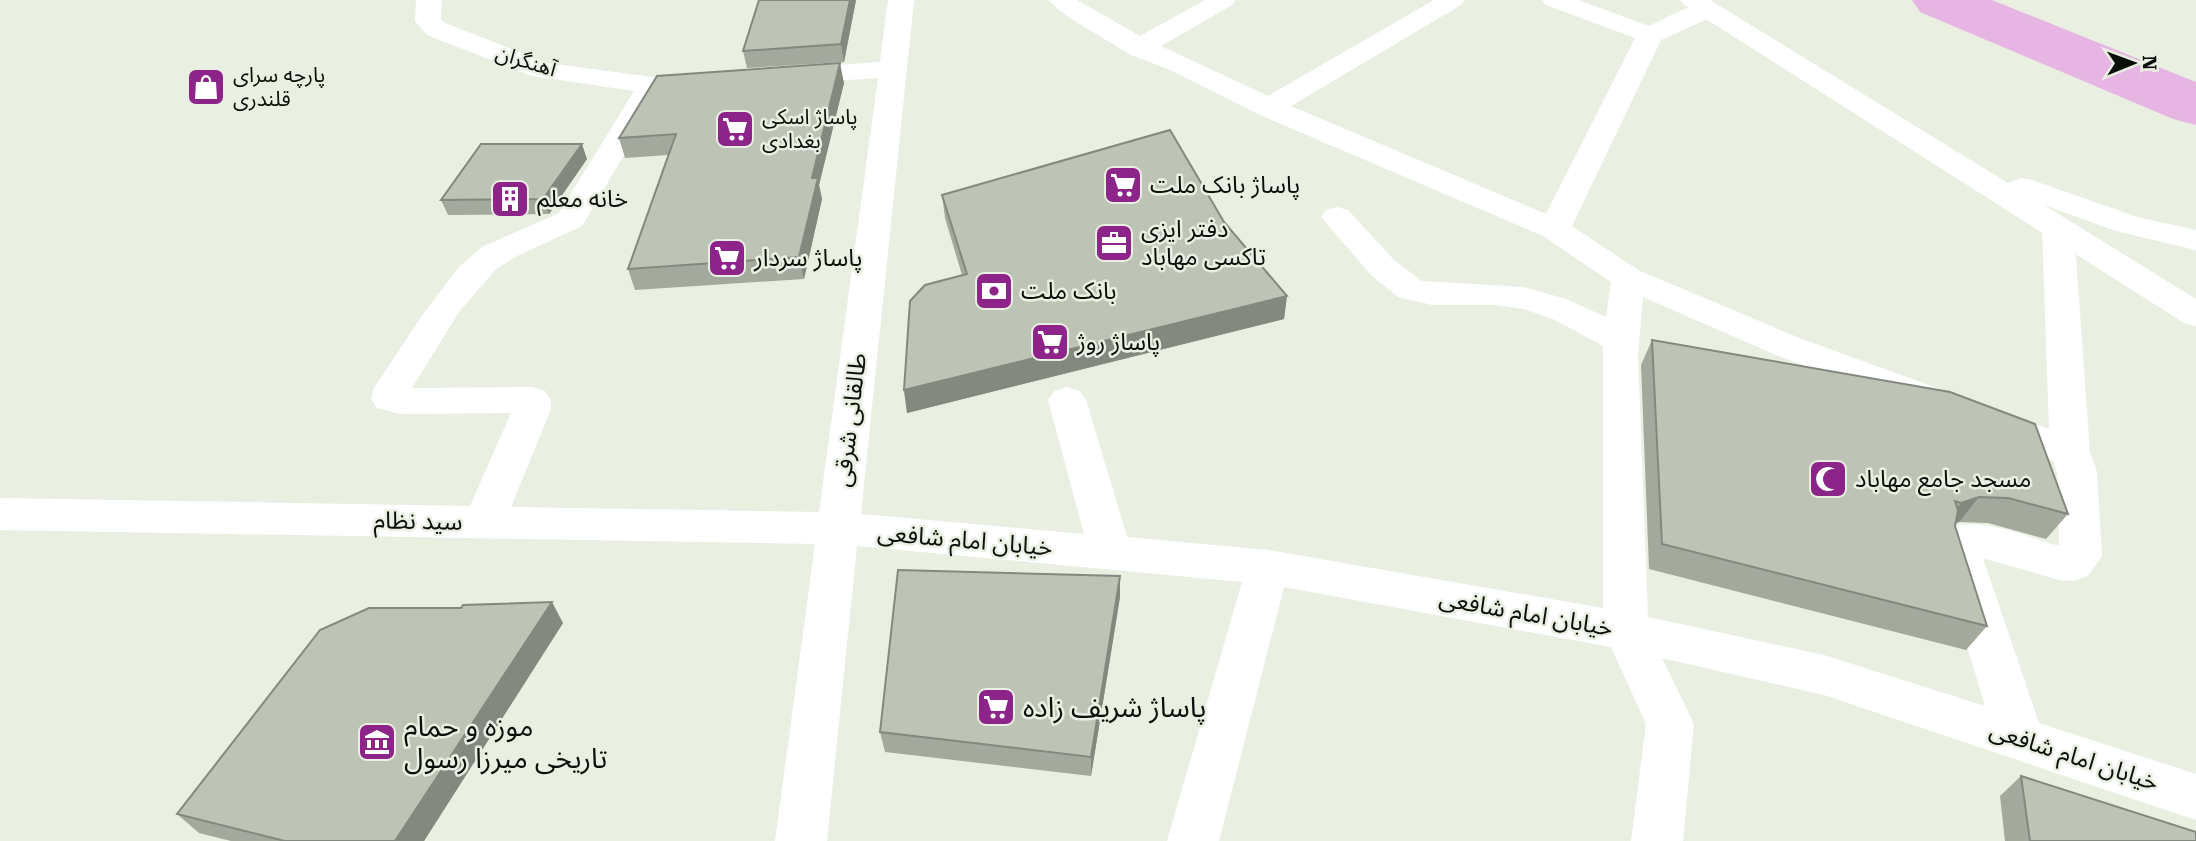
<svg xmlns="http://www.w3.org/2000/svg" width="2196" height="841" font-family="'Roboto Serif','Noto Sans Arabic',serif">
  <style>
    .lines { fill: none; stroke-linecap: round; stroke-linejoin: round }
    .river { fill: #e7b5e3; fill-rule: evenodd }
    .minor { fill: #fff; fill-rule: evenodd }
    .major { fill: #fff; fill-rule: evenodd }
    .wall { fill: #a3a99c }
    .shaded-wall { fill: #84897f }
    .building { fill: #bdc4b5; stroke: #84897f; stroke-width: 2 }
    .labels { text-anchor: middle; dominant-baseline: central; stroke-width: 5; stroke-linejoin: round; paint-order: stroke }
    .far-street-label { font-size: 21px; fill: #0c0e09; stroke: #e9f0e1 }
    .far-poi-label { font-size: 21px; fill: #0c0e09; stroke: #e9f0e1; text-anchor: start }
    .poi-label { font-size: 24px; fill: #0c0e09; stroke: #e9f0e1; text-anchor: start }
    .street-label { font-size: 24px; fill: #0c0e09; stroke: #e9f0e1 }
    .near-poi-label { font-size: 28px; fill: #0c0e09; stroke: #e9f0e1; text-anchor: start }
  </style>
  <rect width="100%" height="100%" fill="#e9f0e1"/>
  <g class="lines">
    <path class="river" d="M1912,0H1992L2196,82V125L2173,119L1920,12Z"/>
    <path class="minor" d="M416,0H442L441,19L445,23L547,63L652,77L684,78L688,84L684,90L657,93L659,96L582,226L517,256L496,269L459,312L412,388L532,387L545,391L551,400V409L511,507L819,512L878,78L790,84L780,82L776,76L780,70L790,68L880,62L888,0H914L861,514L1084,534L1048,400L1054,391L1067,387L1080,391L1086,400L1127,537L1268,550L1603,608V346L1555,320L1524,309L1496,305H1432L1398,297L1371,275L1321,217L1326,210L1337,207L1348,210L1394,260L1422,281L1524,287L1566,299L1606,317L1611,282L1543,236L1258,114L1170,70L1129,54L1068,17L1048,0H1077L1140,36L1205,0H1236L1232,5L1161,46L1268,96L1434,0H1465L1461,5L1291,106L1546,214L1635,38L1546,5L1542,0H1578L1649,26C1669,17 1695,0 1716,5L1720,10L1716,15L1661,40L1572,226L1640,271L1802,339L1937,388L1943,397L1937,406L1924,410L1911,406L1776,355L1643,297L1638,356L1648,617L1824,655L1985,706L1938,550L1939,540L1945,528C1982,516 2023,536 2059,546L2057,472L2053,461L1979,433L1974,423L1979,413L1993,409L2049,429L2042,228L2047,221L2058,218L2069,221L2074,228L2090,452L2097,472L2102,556L2088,576L2073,581L2059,580L1983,558L2039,723L2196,774V820L1824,695L1662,658L1694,724L1683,841H1631L1646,724L1611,647L1284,587L1219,841H1167L1242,582L857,546L827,841H775L815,544L0,530V498L470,506L511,413L400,414L377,408L371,399L374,388L423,314L459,267L482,247L559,213L634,91L532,76L427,35L415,21Z"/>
    <path class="major" d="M1680,0H1710L2008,183L2021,178L2032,180L2137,217L2196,230V250L2116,231L2044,205L2196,299V326L2184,323L1684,5Z"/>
  </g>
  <path class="wall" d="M856,0L844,62L747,68L743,51Z
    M844,83L819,185L822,199L804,279L635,290L628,269L668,155L625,158L619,138Z
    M587,159L549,214L448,215L441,200Z
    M942,195L1224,222L1287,296L1284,319L907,413L904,390L962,275L945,218Z
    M1652,340L2068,514L2046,539L1988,523L1959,522L1955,523V526L1987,626L1966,650L1649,569L1641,365Z
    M1120,576V597L1091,776L885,752L880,732Z
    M563,623L424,841H231L199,833L177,814Z
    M2021,776L2196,841H2005L2000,796Z"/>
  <path class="shaded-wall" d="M850,0H856L844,62L841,44Z
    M840,63L844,83L819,185L822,199L804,279L799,257L812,178Z
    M582,144L587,159L549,214L543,199Z
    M1287,296L1284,319L907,413L904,390Z
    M1979,497L1959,522L1942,528L1961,503Z
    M1120,576V597L1091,776V757Z
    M552,602L563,623L424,841H395Z"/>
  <path class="building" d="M759,0H850L841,44L743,51Z
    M840,63L812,178H818L799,257L628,269L676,134L619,138L657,76Z
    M1170,130L1224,222L1287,296L904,390L910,301L925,285L967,274L942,195Z
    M481,144H582L543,199L441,200Z
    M1652,340L1950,392L2035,424L2068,514L2008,498L1979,497L1961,503L1955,501L1958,510L1955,526L1987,626L1662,544Z
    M898,570L1120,576L1091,757L880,732Z
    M552,602L395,841H285L177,814L320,630L369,608H461L463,605Z
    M2021,776L2196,832V841H2030Z"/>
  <defs>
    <symbol id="shop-square" viewBox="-11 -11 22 22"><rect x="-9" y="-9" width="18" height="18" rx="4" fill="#8c248a" stroke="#e9f0e1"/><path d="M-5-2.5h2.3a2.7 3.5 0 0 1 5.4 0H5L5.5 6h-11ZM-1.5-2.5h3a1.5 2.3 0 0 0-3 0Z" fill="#fff"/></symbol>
    <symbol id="supermarket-square" viewBox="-11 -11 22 22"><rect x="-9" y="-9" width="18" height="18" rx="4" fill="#8c248a" stroke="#e9f0e1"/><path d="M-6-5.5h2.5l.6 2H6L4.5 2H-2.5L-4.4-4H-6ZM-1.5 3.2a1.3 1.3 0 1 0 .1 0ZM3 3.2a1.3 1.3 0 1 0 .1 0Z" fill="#fff"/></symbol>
    <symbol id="building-square" viewBox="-11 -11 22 22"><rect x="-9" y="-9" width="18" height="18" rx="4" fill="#8c248a" stroke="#e9f0e1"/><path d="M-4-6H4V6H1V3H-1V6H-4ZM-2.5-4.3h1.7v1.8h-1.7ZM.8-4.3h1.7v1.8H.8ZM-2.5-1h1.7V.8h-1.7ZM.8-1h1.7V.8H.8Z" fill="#fff"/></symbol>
    <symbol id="office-square" viewBox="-11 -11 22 22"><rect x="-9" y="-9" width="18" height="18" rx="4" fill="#8c248a" stroke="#e9f0e1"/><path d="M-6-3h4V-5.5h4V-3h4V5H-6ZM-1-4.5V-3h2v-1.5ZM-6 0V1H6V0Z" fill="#fff"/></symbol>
    <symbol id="bank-square" viewBox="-11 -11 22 22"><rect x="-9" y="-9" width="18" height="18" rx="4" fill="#8c248a" stroke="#e9f0e1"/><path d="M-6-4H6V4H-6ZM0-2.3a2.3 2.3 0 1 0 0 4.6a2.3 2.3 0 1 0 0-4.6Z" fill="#fff"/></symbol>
    <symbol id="mosque-square" viewBox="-11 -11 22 22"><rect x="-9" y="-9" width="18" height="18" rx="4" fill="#8c248a" stroke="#e9f0e1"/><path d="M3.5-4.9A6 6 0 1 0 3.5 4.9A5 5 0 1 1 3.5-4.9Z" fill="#fff"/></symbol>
    <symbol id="museum-square" viewBox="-11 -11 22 22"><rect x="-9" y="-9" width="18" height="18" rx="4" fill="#8c248a" stroke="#e9f0e1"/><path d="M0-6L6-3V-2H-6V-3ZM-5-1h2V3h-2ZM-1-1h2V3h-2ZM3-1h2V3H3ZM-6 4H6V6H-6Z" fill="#fff"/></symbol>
  </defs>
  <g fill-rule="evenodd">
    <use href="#shop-square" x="184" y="65" width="44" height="44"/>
    <use href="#supermarket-square" x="713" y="107" width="44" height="44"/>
    <use href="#supermarket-square" x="1101" y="163" width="44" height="44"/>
    <use href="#building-square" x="488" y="177" width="44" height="44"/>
    <use href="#office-square" x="1092" y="221" width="44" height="44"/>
    <use href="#supermarket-square" x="705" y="236" width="44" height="44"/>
    <use href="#bank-square" x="972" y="269" width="44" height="44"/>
    <use href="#supermarket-square" x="1028" y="320" width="44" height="44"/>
    <use href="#mosque-square" x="1806" y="457" width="44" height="44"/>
    <use href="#supermarket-square" x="974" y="685" width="44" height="44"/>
    <use href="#museum-square" x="355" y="720" width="44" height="44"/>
  </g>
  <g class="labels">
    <g class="far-street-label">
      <text transform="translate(526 61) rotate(17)">آهنگران</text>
    </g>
    <g class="far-poi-label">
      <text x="233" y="75">پارچه سرای<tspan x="233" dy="24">قلندری</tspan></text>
      <text x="762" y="117">پاساژ اسکی<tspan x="762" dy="24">بغدادی</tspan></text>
    </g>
    <g class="poi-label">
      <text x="1150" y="185">پاساژ بانک ملت</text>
      <text x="537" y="199">خانه معلم</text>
      <text x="1141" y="229">دفتر ایزی<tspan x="1141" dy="28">تاکسی مهاباد</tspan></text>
      <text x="754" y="258">پاساژ سردار</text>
      <text x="1021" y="291">بانک ملت</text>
      <text x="1077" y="342">پاساژ روژ</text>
      <text x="1855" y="479">مسجد جامع مهاباد</text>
    </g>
    <g class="street-label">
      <text transform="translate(850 420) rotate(-83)">طالقانی شرقی</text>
      <text transform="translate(418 521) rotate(1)">سید نظام</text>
      <text transform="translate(965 540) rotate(5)">خیابان امام شافعی</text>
      <text transform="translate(1526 613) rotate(10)">خیابان امام شافعی</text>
      <text transform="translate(2074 756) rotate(18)">خیابان امام شافعی</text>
    </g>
    <g class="near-poi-label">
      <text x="1023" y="707">پاساژ شریف زاده</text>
      <text x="404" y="726">موزه و حمام<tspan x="404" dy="32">تاریخی میرزا رسول</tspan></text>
    </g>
  </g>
  <g transform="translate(2133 63) rotate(89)" stroke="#e9f0e1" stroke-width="5" paint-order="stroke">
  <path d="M0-5L12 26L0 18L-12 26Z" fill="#0c0e09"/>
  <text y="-10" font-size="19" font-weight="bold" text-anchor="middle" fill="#0c0e09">N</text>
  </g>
</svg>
